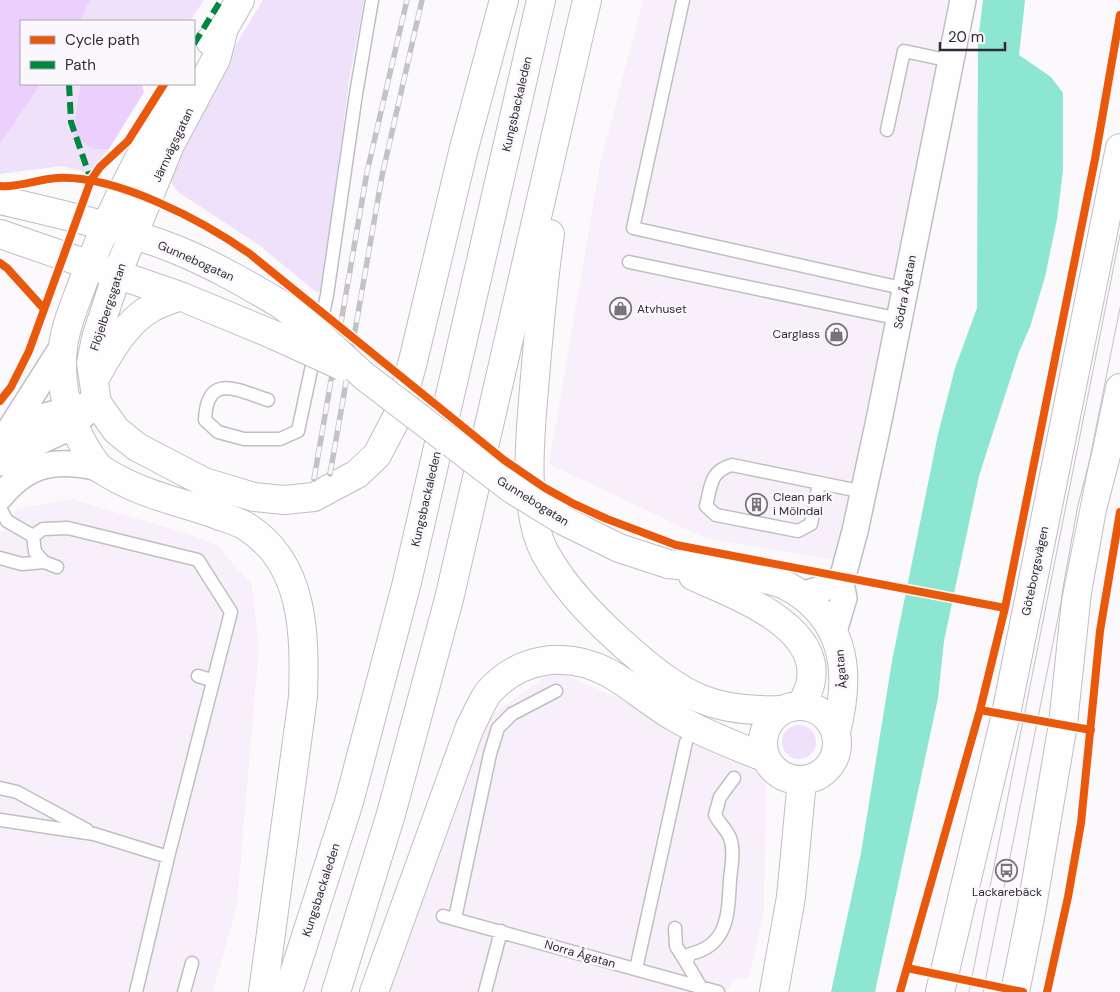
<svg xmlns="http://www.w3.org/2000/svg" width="1120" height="992" font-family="'DM Sans',sans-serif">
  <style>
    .built { fill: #f7f0fb }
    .green { fill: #f0e1fa }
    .forest { fill: #ebcffd }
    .water { fill: #8ce6d2 }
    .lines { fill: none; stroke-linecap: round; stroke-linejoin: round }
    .lane-casing { stroke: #c1bec3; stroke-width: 15 }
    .street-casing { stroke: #c1bec3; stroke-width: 28 }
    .secondary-casing { stroke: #c1bec3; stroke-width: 30 }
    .highway-casing { stroke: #c1bec3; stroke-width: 30 }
    .lane { stroke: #fefeff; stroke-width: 12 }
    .street { stroke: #fefeff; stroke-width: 25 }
    .secondary { stroke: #fefeff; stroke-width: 28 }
    .highway { stroke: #fefeff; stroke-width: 28 }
    .tram { stroke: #c3c2c4; stroke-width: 1 }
    .rail-casing { stroke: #c3c2c4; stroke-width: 5.5 }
    .rail { stroke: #fbf8fd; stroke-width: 4; stroke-dasharray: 11; stroke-linecap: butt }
    .secondary-bridge-casing { stroke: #c1bec3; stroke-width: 30; stroke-linecap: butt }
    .secondary-bridge { stroke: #fefeff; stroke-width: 28 }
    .quiet { stroke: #00873e; stroke-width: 6; stroke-dasharray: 12 6; stroke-linecap: butt }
    .cycleway-casing { stroke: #fbf8fd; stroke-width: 11 }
    .cycleway { stroke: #e8590c; stroke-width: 8 }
    .labels { text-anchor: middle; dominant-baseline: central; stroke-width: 5; stroke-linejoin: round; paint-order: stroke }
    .street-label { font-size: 12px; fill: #302b34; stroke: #fbf8fd }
    .poi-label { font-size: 12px; fill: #302b34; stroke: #fbf8fd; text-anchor: start }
  </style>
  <rect width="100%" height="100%" fill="#fbf9fc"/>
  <path class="built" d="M643,0H973L857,564L705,538L549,464L600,164Z
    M71,499L192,535L218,546L252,585L259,647L237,905L213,992H0V535L17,509Z
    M554,670L632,704L721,751L766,778L764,912L749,977L734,980L726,992H387L486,719Z"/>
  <path class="green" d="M90,0H204L190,21H81Z
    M263,0H364L349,81L324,278L320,291L316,292L260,246L178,192L168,178L232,51Z
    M41,84H80L73,135L93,149H109L87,173L62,166L0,174V144Z
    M782 742a17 17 0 1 1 34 0a17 17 0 1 1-34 0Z"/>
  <path class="forest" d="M0,0H90L81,21H21V84H41L0,144Z
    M80,84H142L144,92L109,149H93L73,135Z"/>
  <path class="water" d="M983,0H1025L1019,55L1051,77L1063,93V170L1057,219L1045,277L1030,327L1019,352L979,476L944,641L938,698L875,992H831L861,853L892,661L938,434L955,368L977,308L978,40Z"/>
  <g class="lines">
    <defs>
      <path id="lane" d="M683,0L633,228L906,289
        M887,130L904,51L951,61
        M629,262L900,319
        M268,400C237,390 207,372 205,420L218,432L244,439H280L298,431L327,295L356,94L372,0
        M819,483L811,524L798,531L716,515L706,506C711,486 710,471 732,465L864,492
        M0,508L7,521L33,536
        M33,536L35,552L44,562
        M0,558L22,564L44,562L57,567
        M198,676L211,680
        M0,788L17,792L87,830
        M0,820L94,834L168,857L231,612L198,560L68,528L43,529L33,536
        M443,916L718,992
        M455,918L490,754L498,728L512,714L556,691
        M675,928L676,946L686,962
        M636,969L686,742
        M700,986L686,962L690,954C729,945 728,913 730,880C731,867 735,851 730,838C727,830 719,823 715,815L720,797L734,778
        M136,992L168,857
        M184,992L192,963
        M485,992L501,931"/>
      <path id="street" d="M9,431L63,346
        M0,438L37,418L87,405
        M0,463L29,446L69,428L97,403
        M0,497C29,461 58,459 99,468
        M801,595L841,583
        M834,631L844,598L841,583L855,531L879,420L963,0"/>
      <path id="secondary" d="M210,41L224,28L240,0
        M0,200C60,214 120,227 177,250C214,265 248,285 282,305
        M0,234L180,296L274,335
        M95,378C109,353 125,323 151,308C160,303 170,300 180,296
        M97,403L91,363L96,338L117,274L170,145L216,59L224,28
        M99,468C72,433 58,392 63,347C65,326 76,302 83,282C109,212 143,148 181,84
        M668,564C704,568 742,572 777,582C789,586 801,594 810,602C849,637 848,684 836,732
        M693,576C732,594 825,626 810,685C808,692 804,699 802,706
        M763 743a37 37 0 1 1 74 0a37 37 0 1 1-74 0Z
        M774,992L791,897L802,780
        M940,992L1006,714L1120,148
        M1015,992L1031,912L1063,724L1077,592L1092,509L1106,455L1120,388"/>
      <path id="highway" d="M550,234C543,282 539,329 535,377C531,426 521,508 545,553C566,591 600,624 632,652C683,696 713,713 782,710
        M97,403L116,430L137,447L204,482L254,497L284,500L314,497L357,474L377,455L399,413L413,361L464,148L504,0
        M99,468C139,494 171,499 215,514C225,518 238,521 247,527C305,564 305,635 303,697L263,992
        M288,992L349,802L407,582L541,0
        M336,992L391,814L449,599L587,0
        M374,992L470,727C476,716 481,703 488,693C520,656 567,651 609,673C632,686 653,705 676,718C704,734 736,746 766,758"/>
    </defs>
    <use href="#lane" class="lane-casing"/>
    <use href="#street" class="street-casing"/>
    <use href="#secondary" class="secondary-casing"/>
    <use href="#highway" class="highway-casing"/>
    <use href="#lane" class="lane"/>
    <use href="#street" class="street"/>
    <use href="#secondary" class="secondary"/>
    <use href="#highway" class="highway"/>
    <path class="tram" d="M969,992L1120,235
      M983,992L1120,308"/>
    <defs>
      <path id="rail" d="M330,474L382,176L422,0
        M314,479L367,172L407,0"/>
    </defs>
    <use href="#rail" class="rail-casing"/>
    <use href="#rail" class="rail"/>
    <defs>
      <path id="secondary-bridge" d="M282,305L317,333L364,376L512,489L564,521L619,548L668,564
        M274,335L342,366"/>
    </defs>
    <use href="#secondary-bridge" class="secondary-bridge-casing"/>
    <use href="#secondary-bridge" class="secondary-bridge"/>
    <path class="quiet" d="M194,44L221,0
      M69,84L71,122L91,180"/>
    <defs>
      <path id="cycleway" d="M0,186C18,188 38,179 57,178C116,175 202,220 250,254L504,460L545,488L574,504L607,519L676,545L1005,608
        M0,263L7,268L44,309
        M0,401L11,387L29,351L91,180L100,167L128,141L164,84
        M980,710L1091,730
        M907,968L1023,992
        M900,992L980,710L1005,608L1095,159L1120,15
        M1047,992L1068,897L1081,823L1100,631L1120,512"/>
    </defs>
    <use href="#cycleway" class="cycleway-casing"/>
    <use href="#cycleway" class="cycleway"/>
  </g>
  <defs>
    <symbol id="shop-ring" viewBox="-11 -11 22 22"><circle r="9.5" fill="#fbf8fd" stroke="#77737a" stroke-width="1.5"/><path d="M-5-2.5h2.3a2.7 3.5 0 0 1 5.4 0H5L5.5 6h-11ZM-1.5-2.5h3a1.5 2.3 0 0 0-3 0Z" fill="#77737a"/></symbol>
    <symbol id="building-ring" viewBox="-11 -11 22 22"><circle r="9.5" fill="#fbf8fd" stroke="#77737a" stroke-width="1.5"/><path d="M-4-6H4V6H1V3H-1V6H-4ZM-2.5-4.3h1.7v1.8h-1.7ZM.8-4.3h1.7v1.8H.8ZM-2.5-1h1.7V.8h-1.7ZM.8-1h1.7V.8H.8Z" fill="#77737a"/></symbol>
    <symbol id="bus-ring" viewBox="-11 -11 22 22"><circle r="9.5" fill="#fbf8fd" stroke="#77737a" stroke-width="1.5"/><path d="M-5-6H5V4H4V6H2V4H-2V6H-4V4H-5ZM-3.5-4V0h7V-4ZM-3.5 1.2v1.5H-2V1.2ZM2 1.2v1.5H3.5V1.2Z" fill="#77737a"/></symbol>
  </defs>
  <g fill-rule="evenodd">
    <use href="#shop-ring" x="608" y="296" width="25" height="25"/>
    <use href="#shop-ring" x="824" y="322" width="25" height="25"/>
    <use href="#building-ring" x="744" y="492" width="25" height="25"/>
    <use href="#bus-ring" x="994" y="858" width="25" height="25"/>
  </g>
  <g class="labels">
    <g class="street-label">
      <text transform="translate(517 104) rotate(-77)">Kungsbackaleden</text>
      <text transform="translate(173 145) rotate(-65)">Järnvägsgatan</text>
      <text transform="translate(196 261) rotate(24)">Gunnebogatan</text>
      <text transform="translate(905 292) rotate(-79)">Södra Ågatan</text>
      <text transform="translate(108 307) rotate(-72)">Flöjelbergsgatan</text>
      <text transform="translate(426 499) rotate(-77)">Kungsbackaleden</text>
      <text transform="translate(533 501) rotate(32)">Gunnebogatan</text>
      <text transform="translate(1035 571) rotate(-78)">Göteborgsvägen</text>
      <text transform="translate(841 669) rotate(-95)">Ågatan</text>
      <text transform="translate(321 890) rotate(-72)">Kungsbackaleden</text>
      <text transform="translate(580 954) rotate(16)">Norra Ågatan</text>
    </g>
    <g class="poi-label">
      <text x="637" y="309">Atvhuset</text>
      <text x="820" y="334" text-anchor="end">Carglass</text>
      <text x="773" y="497">Clean park<tspan x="773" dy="14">i Mölndal</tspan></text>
      <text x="1007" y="892" text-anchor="middle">Lackarebäck</text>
    </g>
  </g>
  <rect x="20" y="20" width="175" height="65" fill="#fbf8fd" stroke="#aaa6ad"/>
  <rect x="30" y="36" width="25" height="8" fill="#e8590c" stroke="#aaa6ad"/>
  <text x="65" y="45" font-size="15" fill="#302b34">Cycle path</text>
  <rect x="30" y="61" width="25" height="8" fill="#00873e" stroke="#aaa6ad"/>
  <text x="65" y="70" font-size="15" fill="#302b34">Path</text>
  <path d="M940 42v8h65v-8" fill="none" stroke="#302b34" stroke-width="2.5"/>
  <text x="948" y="42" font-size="15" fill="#302b34" stroke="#fbf8fd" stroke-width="4" paint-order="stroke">20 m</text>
</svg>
